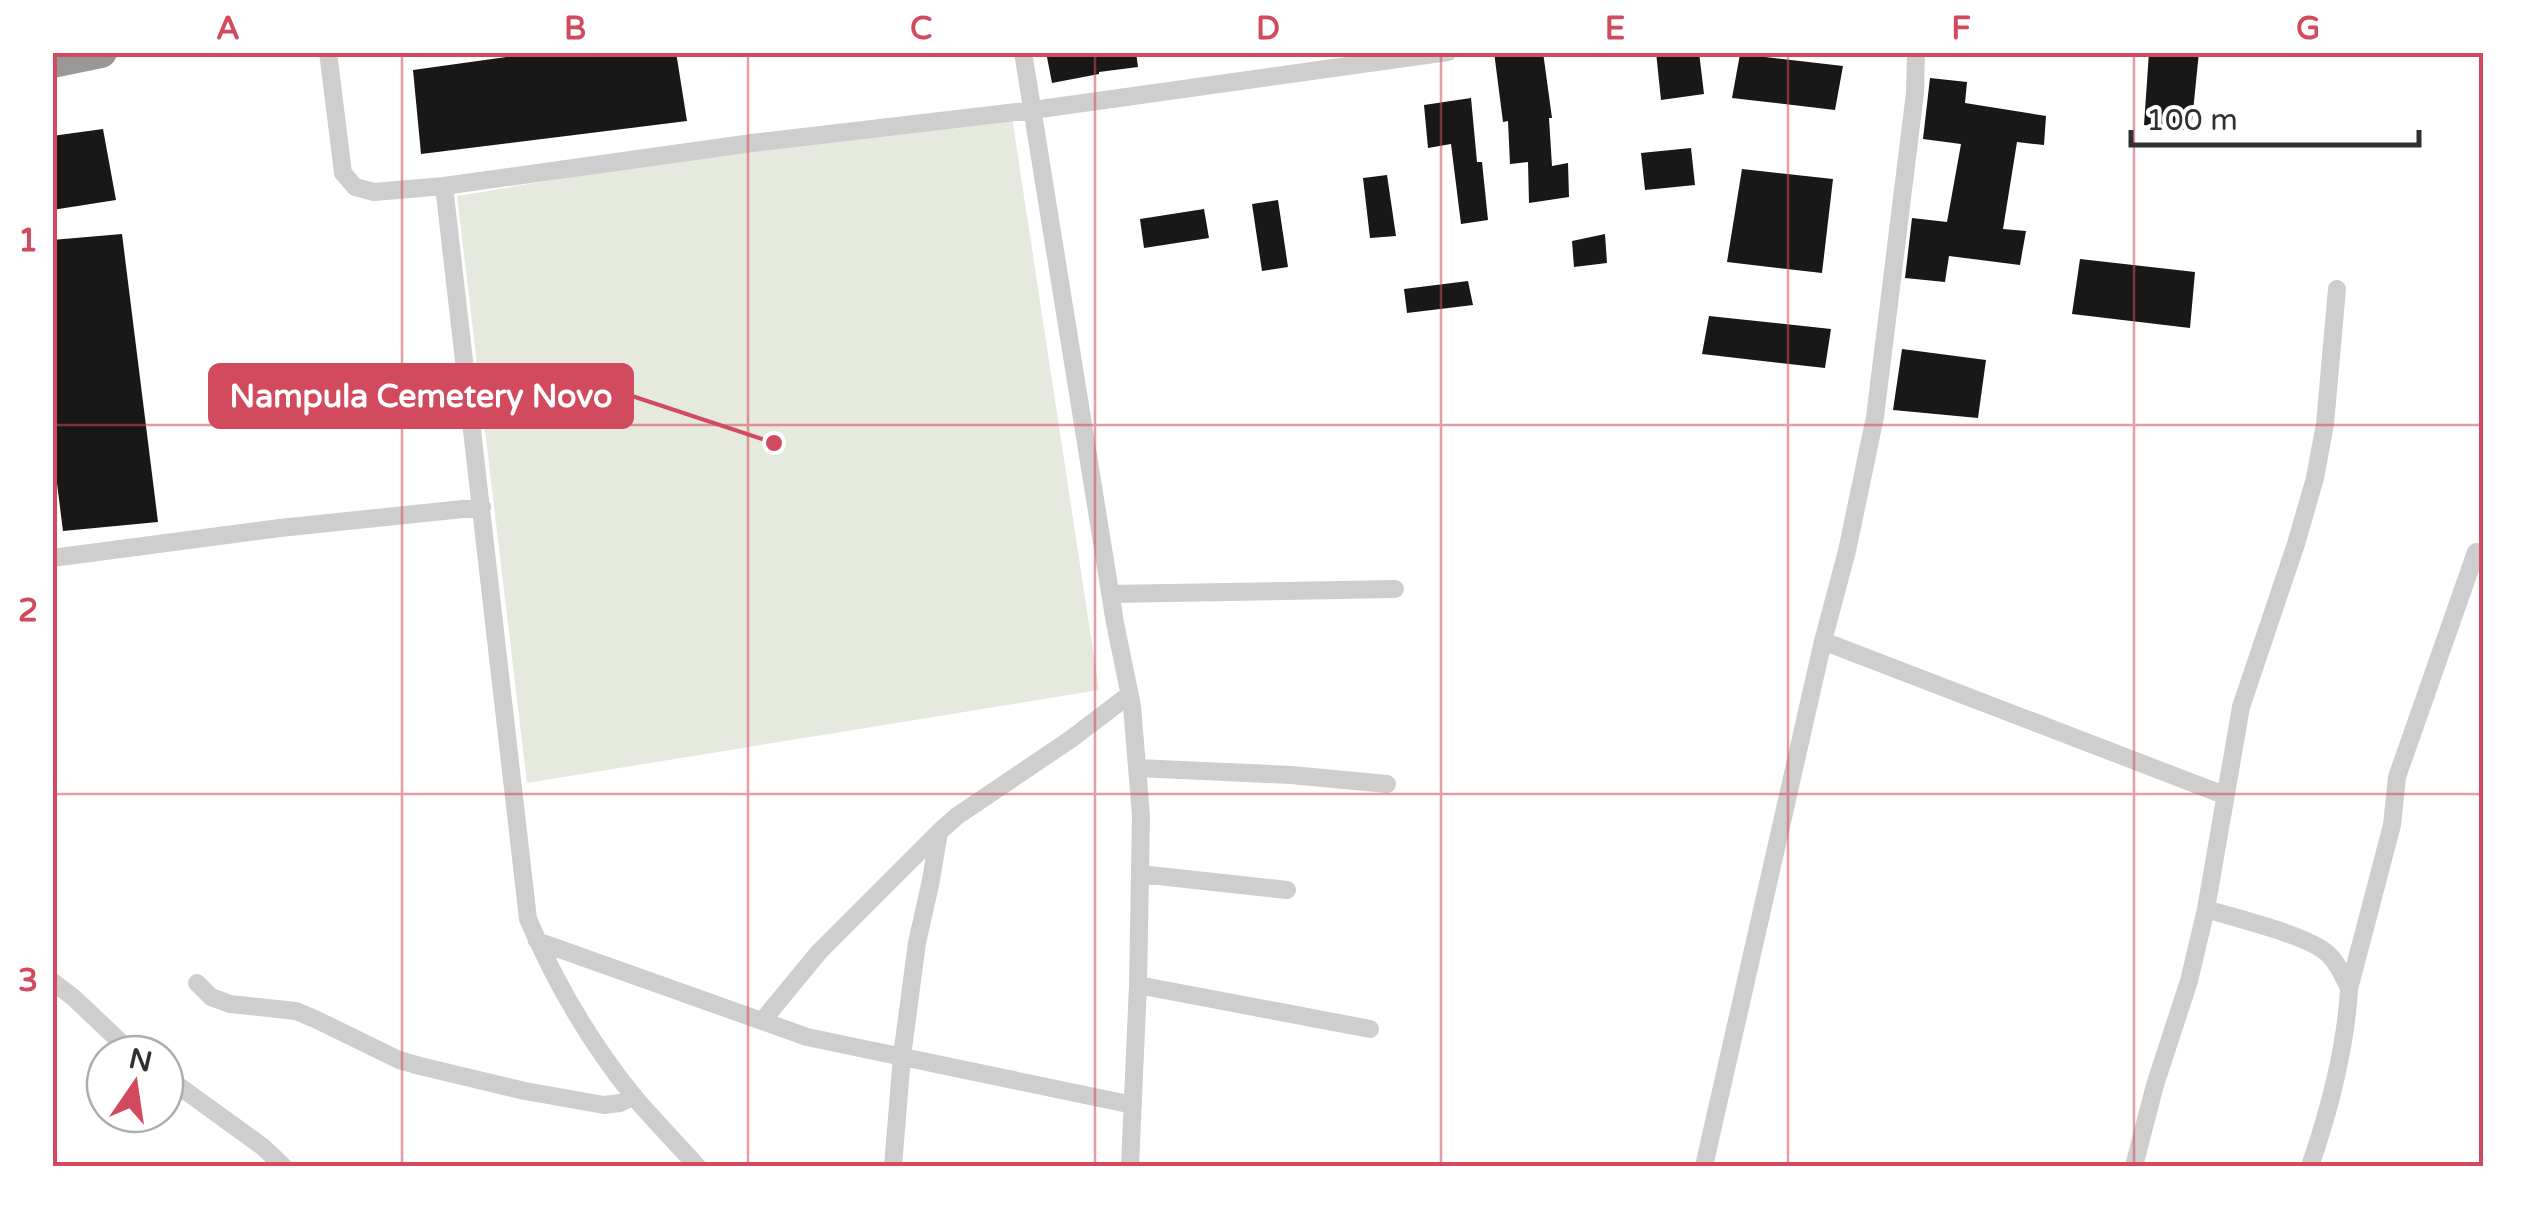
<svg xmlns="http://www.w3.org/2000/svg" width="2536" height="1219" font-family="'Varela Round',sans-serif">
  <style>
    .green { fill: #e5e9de }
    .building { fill: #181818 }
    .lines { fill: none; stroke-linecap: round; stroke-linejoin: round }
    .street { stroke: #cecece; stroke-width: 18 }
    .highway { stroke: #989898; stroke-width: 32 }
    .grid { fill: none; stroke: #d24a5e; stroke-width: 2.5; stroke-opacity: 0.55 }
    .leader { fill: none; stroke: #d24a5e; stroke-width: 4 }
    .callout-dot { fill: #d24a5e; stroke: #fff; stroke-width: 4 }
    .callout { fill: #d24a5e; stroke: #d24a5e; stroke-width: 4 }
    .callout-label { font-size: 32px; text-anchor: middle; font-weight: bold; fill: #fff }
    .neatline { fill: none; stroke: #d24a5e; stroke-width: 4 }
    .grid-label { font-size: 32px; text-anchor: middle; font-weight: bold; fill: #d24a5e }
  </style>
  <rect width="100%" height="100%" fill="#fff"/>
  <path class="green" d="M1010,104L1099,690L527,783L457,196Z"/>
  <path class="building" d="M543,52H676L687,121L421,154L413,70Z
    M1046,52H1136L1138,67L1099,72V74L1052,83Z
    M1494,52H1543L1552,118H1549L1552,166L1568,163L1569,197L1529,203L1528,162L1510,164L1508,121L1503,122Z
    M1656,52H1699L1704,94L1661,100Z
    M2149,52H2199L2191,131L2144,125Z
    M1740,54L1843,66L1835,110L1732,98Z
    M1930,78L1967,82L1965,103L2046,116L2044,145L2017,142L2003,229L2026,231L2020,265L1949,256L1945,282L1905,278L1912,218L1947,222L1961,144L1923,139Z
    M1471,98L1477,162H1482L1488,220L1461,224L1451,144L1428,148L1424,105Z
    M103,129L116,200L52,210V136Z
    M1691,148L1695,185L1645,190L1641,153Z
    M1742,169L1833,179L1822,273L1727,262Z
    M1387,175L1396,236L1370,238L1363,178Z
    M1278,200L1288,267L1262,271L1252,204Z
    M1204,209L1209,238L1144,248L1140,219Z
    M122,234L158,522L63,531L52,444V240Z
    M1605,234L1607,263L1574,267L1572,241Z
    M2080,259L2195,272L2190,328L2072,314Z
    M1468,281L1473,305L1407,313L1404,289Z
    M1709,316L1831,329L1825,368L1702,354Z
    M1902,349L1986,360L1978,418L1893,410Z"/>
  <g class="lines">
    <path class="street" d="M328,52L343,173L355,187L374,192L444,186L752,143L1033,110L1448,52
      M1023,52L1115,623L1132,706L1141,816L1138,985L1130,1166
      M444,186L528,919C555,982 591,1044 635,1098C655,1121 677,1144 697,1166
      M52,558L280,528L482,507
      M1110,594L1395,589
      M1823,641L2224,795
      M1138,768L1291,775L1387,784
      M1140,874L1287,890
      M2206,909C2235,918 2308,935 2328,954C2338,963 2343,976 2349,988
      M537,941L807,1037L1133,1105
      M52,981L74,998L133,1054
      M197,983L211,997L230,1004L296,1011L315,1019L399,1060L420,1066L525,1091L604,1105L620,1103L634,1096
      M1138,985L1370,1029
      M763,1020L819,952L939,832
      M165,1076L263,1147L283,1166
      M893,1166L902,1056L917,943L931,880L939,832L957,816L1071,739L1129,695
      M1704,1166L1823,641L1847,551L1875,417L1915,93L1916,52
      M2134,1166L2155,1085L2189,981L2206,909L2241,707L2296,544L2315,478L2325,424L2337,289
      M2310,1166C2329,1112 2346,1046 2349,989L2392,825L2397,777L2476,552"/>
    <path class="highway" d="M52,62L101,52"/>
  </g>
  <path class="grid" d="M402,52V1166M748,52V1166M1095,52V1166M1441,52V1166M1788,52V1166M2134,52V1166M52,425H2484M52,794H2484"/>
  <path class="leader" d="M774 443L632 396"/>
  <circle class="callout-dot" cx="774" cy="443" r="10"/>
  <rect class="callout" x="210" y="365" width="422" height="62" rx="10"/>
  <g class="callout-label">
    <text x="421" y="407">Nampula Cemetery Novo</text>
  </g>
  <rect width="2536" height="1219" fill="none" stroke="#ffffff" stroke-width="110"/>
  <g transform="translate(135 1084) rotate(13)"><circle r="48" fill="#ffffff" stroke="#adadad" stroke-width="2.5"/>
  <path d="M0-8L18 38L0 25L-18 38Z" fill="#d24a5e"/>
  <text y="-15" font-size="28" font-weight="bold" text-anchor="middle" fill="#313131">N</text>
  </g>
  <path d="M2131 130v15h288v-15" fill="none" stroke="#313131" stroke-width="5"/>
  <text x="2146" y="130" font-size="30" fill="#313131" stroke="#ffffff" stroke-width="8" paint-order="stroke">100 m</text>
  <rect x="55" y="55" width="2426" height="1109" class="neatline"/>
  <g class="grid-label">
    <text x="228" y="39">A</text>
    <text x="575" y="39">B</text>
    <text x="921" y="39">C</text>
    <text x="1268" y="39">D</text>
    <text x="1615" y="39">E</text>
    <text x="1961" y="39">F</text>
    <text x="2308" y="39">G</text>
    <text x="28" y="251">1</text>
    <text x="28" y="621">2</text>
    <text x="28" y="991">3</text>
  </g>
</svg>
